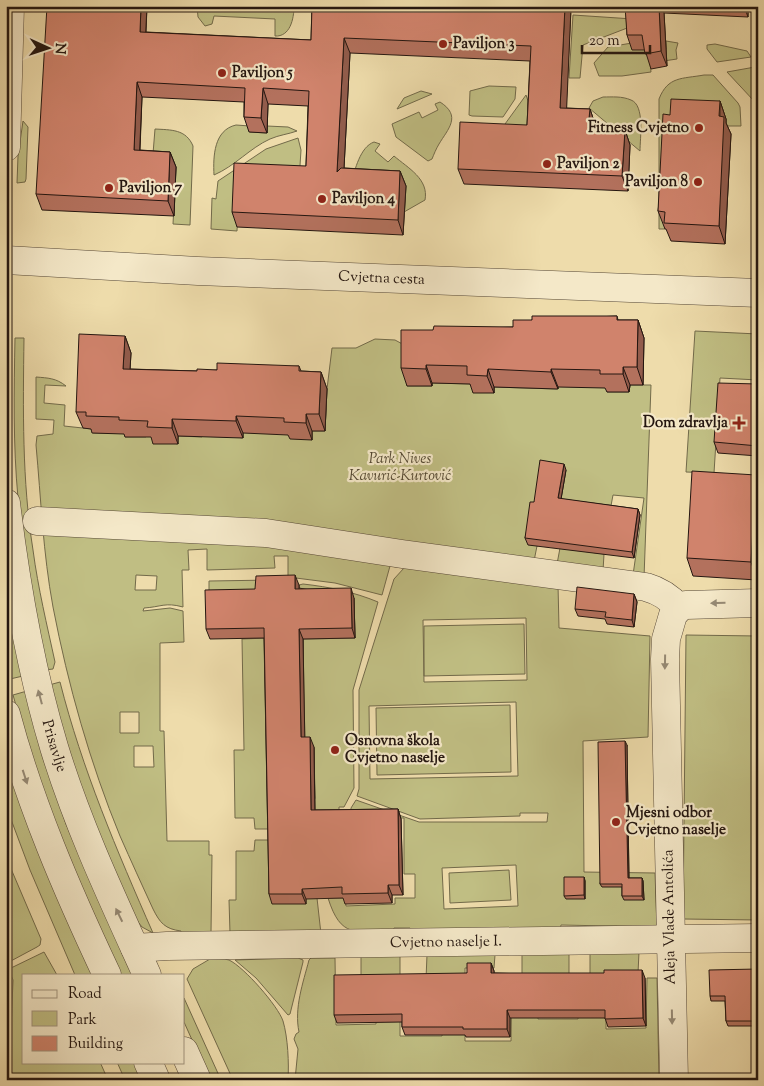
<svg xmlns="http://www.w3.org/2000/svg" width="764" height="1086" font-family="'Sorts Mill Goudy',serif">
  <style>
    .green { fill: #c0be83; stroke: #726a4a; fill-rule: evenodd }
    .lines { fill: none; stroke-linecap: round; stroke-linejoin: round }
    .minor-casing { stroke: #564837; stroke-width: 29 }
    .minor { stroke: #f4e8c8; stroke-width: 28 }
    .wall { fill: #b3715d; stroke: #241610 }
    .shaded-wall { fill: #925c4c; stroke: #241610 }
    .building { fill: #d0836c; stroke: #241610 }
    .oneway { fill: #968a75 }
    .poi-dot { fill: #8f2418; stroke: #f4e8c8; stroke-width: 2 }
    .labels { text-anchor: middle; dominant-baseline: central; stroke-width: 4.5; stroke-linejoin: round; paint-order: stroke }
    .poi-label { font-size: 15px; font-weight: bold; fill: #241610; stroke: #f4e8c8; text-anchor: start }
    .street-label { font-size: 15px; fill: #241610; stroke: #f4e8c8 }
    .park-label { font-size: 15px; font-style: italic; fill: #534832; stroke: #f4e8c8 }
  </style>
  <rect width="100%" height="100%" fill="#eedcab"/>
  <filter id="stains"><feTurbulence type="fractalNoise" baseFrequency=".004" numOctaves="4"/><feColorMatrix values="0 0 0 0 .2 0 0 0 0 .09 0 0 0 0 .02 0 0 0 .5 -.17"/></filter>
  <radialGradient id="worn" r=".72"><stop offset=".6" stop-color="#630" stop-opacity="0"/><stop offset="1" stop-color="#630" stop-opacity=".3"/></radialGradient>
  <path class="green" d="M197,6H294C294,19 290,37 275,36V19L214,16L212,24L205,26L198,17Z
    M573,15L648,20L583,45L580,78H569Z
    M666,41L678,43L676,50L677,59L650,63L651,72L622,76H599L594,63L608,47L632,43L666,49Z
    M715,44L747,51L751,57L717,62L707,49V45Z
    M755,67L754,100V101L727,72Z
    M704,75H713L738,103L740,107L741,126H726V119L670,132L665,229H659V99C668,76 682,79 704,75Z
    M489,86L516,87L515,99L503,117L472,116L469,115L470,91Z
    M421,91L432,94L397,109L404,98Z
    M526,95L528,101L527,140L505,124Z
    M603,97C612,97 622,96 631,100C645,105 640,138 640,151L589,108L593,101Z
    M440,102C462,116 448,129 439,144C436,149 434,154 432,159L428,161L396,137L392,124L419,112L422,118L438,110L435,104Z
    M23,121L28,127L26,179L25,182L17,183L18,156Z
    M236,125L250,126V132L267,133V126L288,127L297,131C289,134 279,135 270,139C250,148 235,166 214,175C213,156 214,130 236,125Z
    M155,129C171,130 186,129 193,146L190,225L173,224L176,167L152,166Z
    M298,138L301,150L299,181L239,178L237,231L211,229L212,198L216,199L218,181L266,149Z
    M374,142L380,144L375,151L388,162L394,156C408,168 429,179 425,200L404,212L351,183C355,170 360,147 374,142Z
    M695,331L758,334V380L720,378L714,473L686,472Z
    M15,338H24C23,409 22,481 33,550C38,588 47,625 55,662L53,669L45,670C35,613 23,556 18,498C13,445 14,391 15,338Z
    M375,339L395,340L408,347L407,386H432V383L473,384L494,393V387L557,389L558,379L607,382V392H629L630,385H651L644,578L633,575L644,498L613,495L610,511L537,546L534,561L558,585L559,628L650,636L648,737L583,741L584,872L655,873L657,927L561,925L560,930L411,932L410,928H394L392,932C355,931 341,939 328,898H345L346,906L395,904V898H415V874H404V818L351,817V808L356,800L419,822H547L548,813H520V816L420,819L357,796L359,789V690L394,579L404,568L390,566L382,595L335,583L288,577V556H274L275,568L207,570V549L188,550L189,570H182L183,607C165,602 161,607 144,608L143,611L170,608L183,611L184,642L160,643V731H164L167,841H209V855H212L211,933L181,937V931C165,929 160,923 153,909C142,885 131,861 120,836C90,763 68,685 53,607C43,553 41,499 36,445L37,436L53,434L54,420L36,419V377C48,378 56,378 66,386L45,385L44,403L65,405L64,426L92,429L93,433H115L125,431V437H146L147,432L177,444L178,436L202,437L203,428L242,438L243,427L283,429L312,440V431H325L327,389L332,348H356ZM136,575L157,576L156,590H135ZM526,618L527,680L424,682L423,620ZM516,702L518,776L370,779L369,706ZM120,712H139V733H120ZM134,746H153L154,767H134ZM516,865L518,906L444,909L442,868Z
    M560,548L604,554L603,571L557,564Z
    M273,580L259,599L209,600V581Z
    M303,584C330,587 354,592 378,602L353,690L354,788L344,807H339V820L305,829L315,798L314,748H305L303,639L355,638L354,598L299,599V585Z
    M6,594L23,676L10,679L6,660Z
    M524,624L525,674L424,676V626Z
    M686,635L758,636V920L683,919Z
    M268,638L271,829H255L254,818H235L234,750H244L242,639Z
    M60,682C82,769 117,851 153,933L142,927L135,918L88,812L49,685Z
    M27,691L44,759L66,824L134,975H121L77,880L34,768L13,695Z
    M510,705L511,772L377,775L376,708Z
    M6,765L7,766L96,975H75L30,870L6,806Z
    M255,840H271L306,897L317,898L321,934L230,933L229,900H236V851H254Z
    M6,857L41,939L40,945L37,947L9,962H6Z
    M509,870L511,900L450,903L449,873Z
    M44,952L57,975H24V1062H100L108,1080H9L13,980L9,970L11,968Z
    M590,952H639L638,973L606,976V1029L646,1028L647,978H657L659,1080H295L298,1049L294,1039L296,1034L299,1032C294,1008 303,983 309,960L311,958H335L336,1025L376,1024V982L361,981V956L400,955V1036H442L443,980L426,979L427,955H495L494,968H465V1041H511L512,982H522V953H569V977L538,979V1019H578L579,987H590Z
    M298,958L303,960V962L290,1014L288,1015L256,978L235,960Z
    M210,959C216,959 223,958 229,960C244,967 278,1006 283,1021C288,1038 289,1063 288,1080H233L187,979L193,969Z
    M184,998L221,1080H210L184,1022Z
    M117,1062H135L143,1080H125Z"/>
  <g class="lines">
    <defs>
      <g id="minor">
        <path d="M6,147L10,6"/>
        <path id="s1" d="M6,260L198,271L758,293"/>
        <path id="s2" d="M6,503C16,586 30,667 54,747C78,826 113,900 147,975"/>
        <path d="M37,521L266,533L402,554L646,587C660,591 669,597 679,608"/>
        <path d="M6,714C30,804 67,890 107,975"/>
        <path id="s3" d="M135,948L167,946L758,938"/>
        <path d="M184,1051L197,1080"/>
        <path d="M148,1062L156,1080"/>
        <path d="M674,1080L665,659L666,639L673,615L679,608L686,605L758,603"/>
      </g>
    </defs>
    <use href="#minor" class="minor-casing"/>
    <use href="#minor" class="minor"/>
  </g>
  <path class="wall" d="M147,6L146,32L311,40L312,6H748V17L664,13L667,66L651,69L645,50H632L627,35L626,11L571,8L566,108L590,109L595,124V128L625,130L630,145L628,191L464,184L458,169L527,125L530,61L350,53L344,168L400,171L406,186L403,235L237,227L232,212L306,166L308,106L268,104L267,133L249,132L244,117V102L142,97L140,150L170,152L176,167L174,216L42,210L36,194Z
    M720,101L726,119V123L731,134L725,244L671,241L666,229H665L658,211L670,115Z
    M617,316L618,320H638L644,338L643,385H630L629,392H607L605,388L558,387V389L494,387V393H473L470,384L432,383V386H407L401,368L433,330L513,327L532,320Z
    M125,336L131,353L130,369L197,371L299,366L301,371L321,372L327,389L325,431H312V440L290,439L288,435L243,433V438L178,436V444H153L151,437H125L124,434L92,433L91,429L83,428L76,412Z
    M758,384V456L718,453L714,442Z
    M566,470L561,499L638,509L640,515L634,558L528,545L525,538L534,502Z
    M758,480L757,580L693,576L687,558Z
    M299,585V588L354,598L355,638L303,639L304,737L314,747L315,810L398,809L401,819L403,895H392V903L345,904L343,898L306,899V904H272L269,894L264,638L210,639L206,629L255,589Z
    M634,594L637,602L634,627L607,624L605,619L578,616L575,609Z
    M627,745L629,878H642L643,881L644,900H624L622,896V887H602L600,884Z
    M584,877L585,881V899H566L564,896Z
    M491,963L494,971V973L645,978L646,1026L608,1027L605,1018H510V1037H466L465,1035H405L402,1027V1022L337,1023L334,1015L467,973Z
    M758,969V1026H728L726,1021L725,1001H711L710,996Z"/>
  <path class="shaded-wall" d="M141,6H147L145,47L140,32Z
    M565,6H570L571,8L566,123L560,108Z
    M659,6H662L664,13L667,66L661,51Z
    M744,6H748V17Z
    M344,38L350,53L343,187L337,172Z
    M137,82L142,97L139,165L134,150Z
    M263,88L268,104L267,133L261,118Z
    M720,101L726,119V123L731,134L725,244L719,226Z
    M590,109L595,124L594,143L588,128Z
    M625,130L630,145L628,191L622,176Z
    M170,152L176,167L174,216L168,201Z
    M400,171L406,186L403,235L398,220Z
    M638,320L644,338L643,385L637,367Z
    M125,336L131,353L129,386L123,369Z
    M426,365L432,383V386L426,369Z
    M623,367L630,385L629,392L623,374Z
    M488,369L494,387V393L487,376Z
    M551,369L558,387V389L551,372Z
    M321,372L327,389L325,431L319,414Z
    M306,414L312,431V440L306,423Z
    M236,416L243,433V438L236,421Z
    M172,419L178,436V444L172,428Z
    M564,464L566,470L560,505L558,498Z
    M756,475L758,480V568L757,580L751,562Z
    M638,509L640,515L634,558L632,552Z
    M295,575L299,585V599L295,589Z
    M351,588L354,598L355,638L352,628Z
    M634,594L637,602L634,627L632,620Z
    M299,629L303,639L305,748L301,737Z
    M310,737L314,747L315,820L311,810Z
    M625,741L627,745L629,882L628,878Z
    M398,809L401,819L403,895L399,885Z
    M584,877L585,881V899L584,895Z
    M642,878L643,881L644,900L642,896Z
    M388,885L392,895V903L388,893Z
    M302,889L306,899V904L302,894Z
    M491,963L494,971V981L491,973Z
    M642,970L645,978L646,1026L643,1018Z
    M507,1010L510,1018V1037L507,1029Z"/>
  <path class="building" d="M47,6H141L140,32L311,40L312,6H565L560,108L590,109L588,128L625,130L622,176L458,169L460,122L527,125L531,46L344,38L337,172L341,168L400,171L398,220L232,212L234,163L306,166L309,91L263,88L261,118L244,117L245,88L137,82L134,150L170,152L168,201L36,194Z
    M625,6H659L661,51L645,54L642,35H627Z
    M671,99L720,101L719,116L724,117L719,226L664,223L665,212L658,211L663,114L670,115Z
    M532,316H617V320H638L637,367H623V374H600V370L551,369V372L488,369L487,376L467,375V366L426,365V369L401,368V330H433L434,326L513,327V320H532Z
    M79,334L125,336L123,369L197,371V369L217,370V363L299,366V371L321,372L319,414H306V423L284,422V418L236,416V421L172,419V428L147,427L148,421L119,420V417L86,416V412H76Z
    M718,383L758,384V446L714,442Z
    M540,460L564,464L558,498L638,509L632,552L525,538L530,502H534Z
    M692,471L756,475L751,562L687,558Z
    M295,575V589L351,588L352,628L299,629L301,737H310L311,810L398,809L399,885H388V893L342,894V887L302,889V894H269L264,628L206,629L205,590L255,589L256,576Z
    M577,587L634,594L632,620L605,617L606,612L575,609Z
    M625,741L628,878H642V896H622V884H600L598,742Z
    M564,877H584V895L564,896Z
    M467,963H491V973H604V970H642L643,1018L605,1019V1010H507V1029H463V1027H402V1014L334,1015V975L467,973Z
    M758,969V1021H726L725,996H710L709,970Z"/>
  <defs><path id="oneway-solid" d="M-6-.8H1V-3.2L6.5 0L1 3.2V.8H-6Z" transform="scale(1.25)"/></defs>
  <g class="oneway">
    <use href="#oneway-solid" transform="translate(718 603) rotate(178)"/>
    <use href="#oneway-solid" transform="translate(665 662) rotate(91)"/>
    <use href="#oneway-solid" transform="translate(40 697) rotate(-105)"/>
    <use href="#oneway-solid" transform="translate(25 777) rotate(72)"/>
    <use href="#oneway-solid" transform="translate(119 915) rotate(-116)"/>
    <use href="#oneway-solid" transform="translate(672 1017) rotate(89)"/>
  </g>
  <g class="poi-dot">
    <circle cx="443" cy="44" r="5"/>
    <circle cx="222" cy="73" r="5"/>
    <circle cx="699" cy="128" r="5"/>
    <circle cx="547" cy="164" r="5"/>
    <circle cx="698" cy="182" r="5"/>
    <circle cx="109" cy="188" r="5"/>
    <circle cx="322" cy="199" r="5"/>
    <path d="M736.5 415.5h5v5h5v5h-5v5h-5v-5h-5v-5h5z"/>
    <circle cx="335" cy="750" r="5"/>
    <circle cx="616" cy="822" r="5"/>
  </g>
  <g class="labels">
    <g class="poi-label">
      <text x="453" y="44">Paviljon 3</text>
      <text x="232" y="73">Paviljon 5</text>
      <text x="689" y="128" text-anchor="end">Fitness Cvjetno</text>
      <text x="557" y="164">Paviljon 2</text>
      <text x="688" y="182" text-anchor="end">Paviljon 8</text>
      <text x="119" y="188">Paviljon 7</text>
      <text x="332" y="199">Paviljon 4</text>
      <text x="728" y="423" text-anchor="end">Dom zdravlja</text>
      <text x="345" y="741">Osnovna škola<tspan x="345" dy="17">Cvjetno naselje</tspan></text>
      <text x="626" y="813">Mjesni odbor<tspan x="626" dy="17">Cvjetno naselje</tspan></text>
    </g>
    <g class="street-label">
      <text stroke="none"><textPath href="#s1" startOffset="376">Cvjetna cesta</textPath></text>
      <text stroke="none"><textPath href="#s2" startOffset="248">Prisavlje</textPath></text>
      <text transform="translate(670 917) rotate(-91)">Aleja Vlade Antolića</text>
      <text stroke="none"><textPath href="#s3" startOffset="311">Cvjetno naselje I.</textPath></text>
    </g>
    <g class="park-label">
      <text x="400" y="459">Park Nives<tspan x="400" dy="17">Kavurić-Kurtović</tspan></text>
    </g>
  </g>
  <rect width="764" height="1086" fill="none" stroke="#eedcab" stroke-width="25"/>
  <rect x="8" y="8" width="749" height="1071" fill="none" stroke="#241610" stroke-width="2.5"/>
  <rect x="12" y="12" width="739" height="1061" fill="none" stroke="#241610"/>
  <rect x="22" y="974" width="162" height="90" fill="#f4e8c8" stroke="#a1947e"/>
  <rect x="32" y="990" width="25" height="8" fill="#f4e8c8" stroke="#a1947e"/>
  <text x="68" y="998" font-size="15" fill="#241610">Road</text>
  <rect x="32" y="1011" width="25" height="15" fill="#c0be83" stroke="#a1947e"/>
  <text x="68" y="1024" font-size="15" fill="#241610">Park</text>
  <rect x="32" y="1036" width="25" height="15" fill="#d0836c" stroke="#a1947e"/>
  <text x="68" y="1048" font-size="15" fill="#241610">Building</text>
  <g transform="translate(48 48) rotate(93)" stroke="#f4e8c8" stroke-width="4" paint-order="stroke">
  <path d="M0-4L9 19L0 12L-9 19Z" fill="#241610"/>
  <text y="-8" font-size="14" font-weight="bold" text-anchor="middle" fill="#241610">N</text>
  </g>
  <path d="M582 45v8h68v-8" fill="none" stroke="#241610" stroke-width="2.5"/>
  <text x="589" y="45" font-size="15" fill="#241610" stroke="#f4e8c8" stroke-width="4" paint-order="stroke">20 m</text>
  <rect width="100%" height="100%" filter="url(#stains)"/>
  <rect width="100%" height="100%" fill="url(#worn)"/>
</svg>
